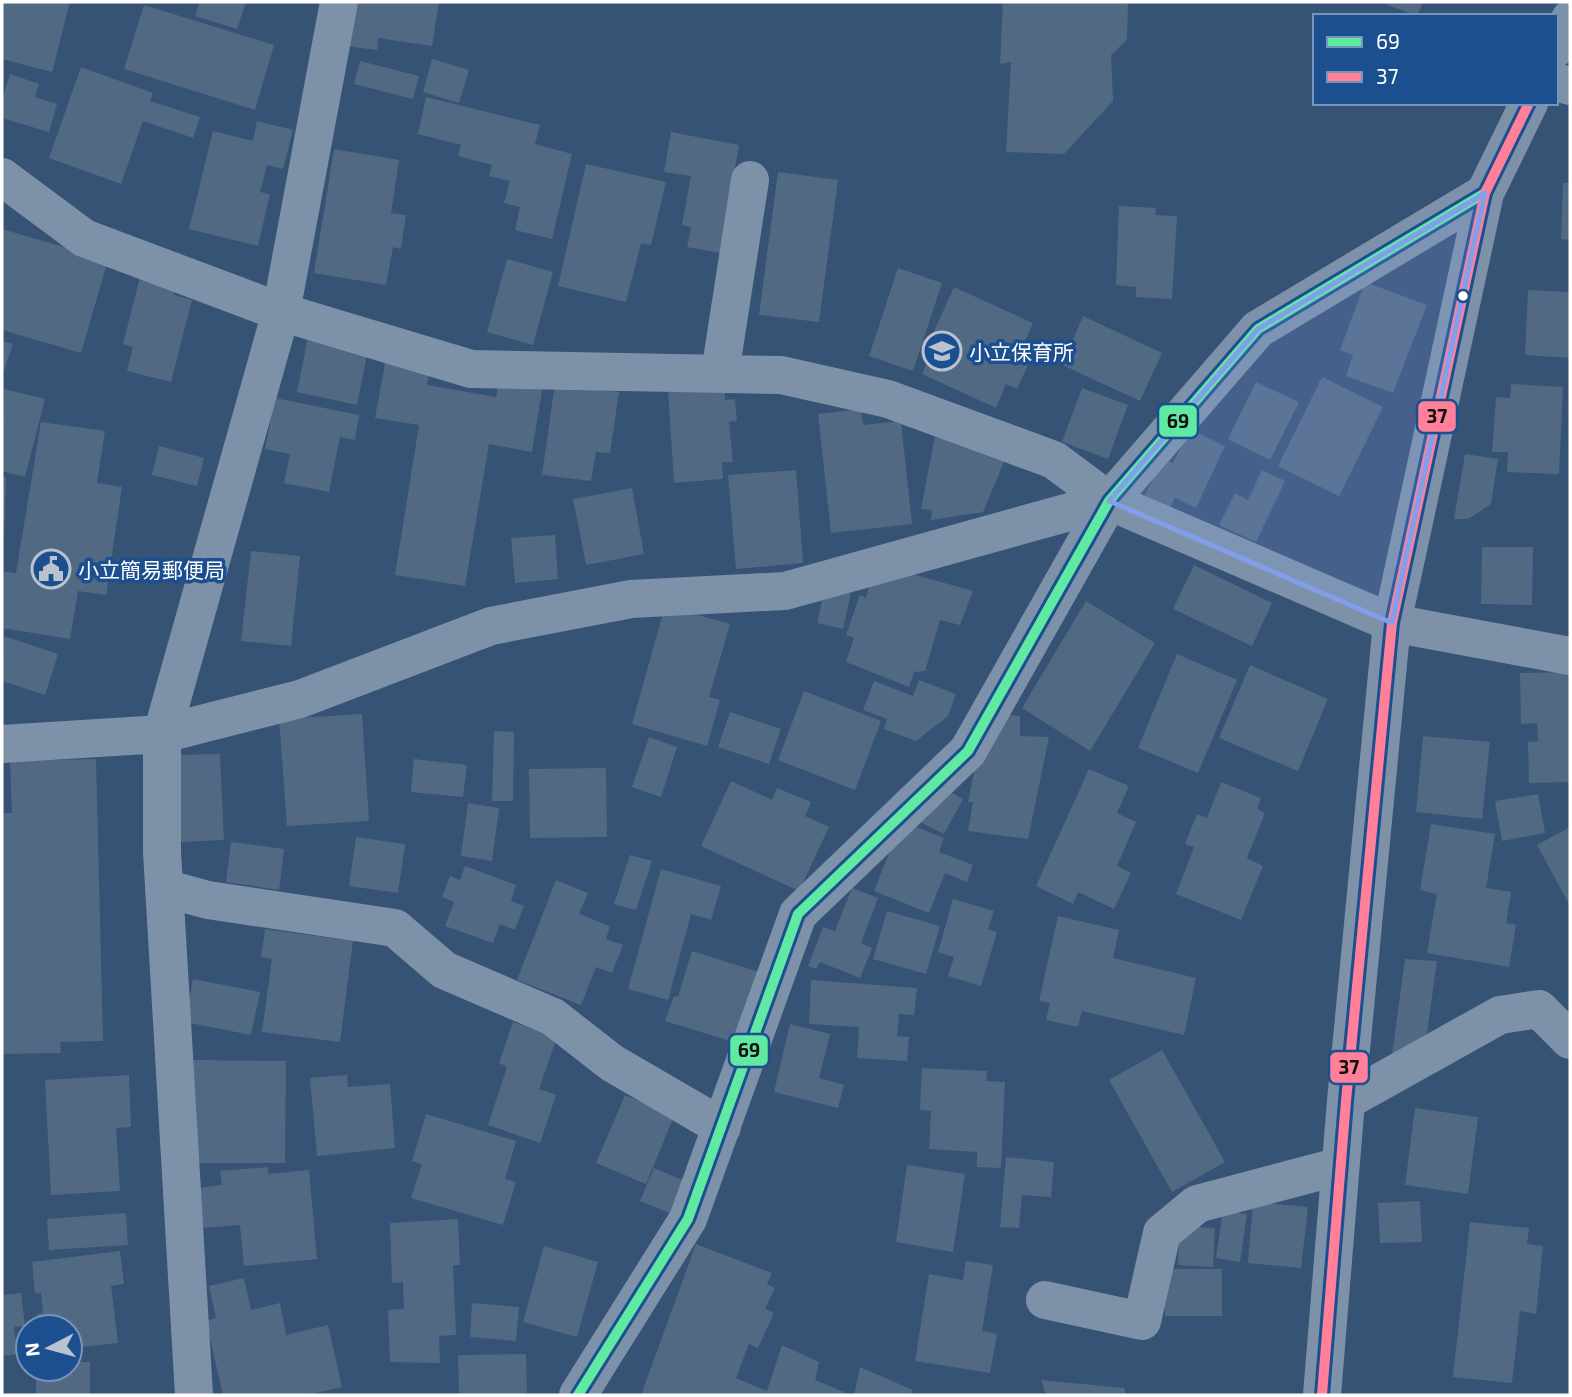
<svg xmlns="http://www.w3.org/2000/svg" width="1572" height="1397" font-family="'Exo 2','Noto Sans JP',sans-serif">
  <style>
    .building { fill: #526984 }
    .lines { fill: none; stroke-linecap: round; stroke-linejoin: round }
    .minor { stroke: #7d92a8; stroke-width: 38 }
    .bus-1-casing { stroke: #1b4f8f; stroke-width: 16 }
    .bus-2-casing { stroke: #1b4f8f; stroke-width: 16 }
    .bus-1 { stroke: #60e9a3; stroke-width: 10 }
    .bus-2 { stroke: #ff8098; stroke-width: 10 }
    .marked { fill: #839eea; fill-opacity: 0.2; stroke: #839eea; stroke-width: 5; stroke-linejoin: round }
    .bus-dot { fill: #fff; stroke: #1b4f8f; stroke-width: 2.5 }
    .labels { text-anchor: middle; dominant-baseline: central; stroke-width: 7; stroke-linejoin: round; paint-order: stroke }
    .poi-label { font-size: 21px; fill: #fff; stroke: #1b4f8f; text-anchor: start }
    .line-badge { stroke: #1b4f8f; stroke-width: 2.5 }
    .pale-badge-label { font-size: 19px; text-anchor: middle; font-weight: bold; fill: #111 }
  </style>
  <rect width="100%" height="100%" fill="#365274"/>
  <path class="building" d="M2,2H70L52,72L2,59Z
    M200,2H246L237,29L195,16Z
    M351,2H439L432,46L378,38L377,50L346,46Z
    M1003,2H1128L1127,40L1111,55L1113,101L1064,154L1006,152L1011,62L1000,64Z
    M1380,2H1423L1417,16Z
    M144,5L274,45L255,110L124,69Z
    M432,59L469,70L459,103L423,92Z
    M360,61L419,76L413,99L354,84Z
    M81,67L153,93L150,101L200,117L193,138L143,121L121,184L49,158Z
    M10,74L39,84L35,97L57,104L49,132L2,118V100Z
    M426,97L540,125L535,144L572,154L552,239L515,230L520,207L504,203L510,181L489,176L492,165L458,156L461,145L418,134Z
    M257,121L293,130L283,169L267,165L260,192L270,194L258,246L189,229L213,131L253,141Z
    M671,132L739,145L720,253L687,247L691,227L682,225L691,176L664,172Z
    M334,149L399,160L391,213L406,215L401,249L393,247L386,285L314,273Z
    M586,164L666,182L651,245L641,243L626,302L558,286Z
    M778,172L838,180L819,322L759,315Z
    M1563,183H1570V240L1561,239Z
    M1119,206L1156,208L1155,215L1177,216L1172,299L1136,297V287L1116,285Z
    M2,229L108,260L81,353L2,330Z
    M507,259L553,272L533,345L487,332Z
    M898,268L942,283L913,371L869,356Z
    M141,273L177,282L174,295L192,300L171,382L127,371L133,347L123,344Z
    M1365,282L1427,305L1393,393L1346,376L1353,355L1340,350Z
    M954,287L1033,323L1022,347L1034,352L1017,389L1006,384L996,408L922,374L937,340L931,338Z
    M1528,290L1570,292V358L1525,355Z
    M1083,316L1162,353L1140,401L1043,356L1051,341L1069,349Z
    M308,337L368,350L357,405L297,392Z
    M2,341L13,344L2,376Z
    M386,358L430,366L427,385L496,397L500,377L543,384L532,452L489,444L465,586L395,575L419,425L375,418Z
    M1322,377L1383,407L1339,496L1278,466Z
    M1256,382L1299,402L1270,460L1228,439Z
    M555,383L619,392L610,453L596,452L591,481L542,475Z
    M724,384L725,400L735,399L737,421L729,422L733,462H722L723,479L674,483L668,389Z
    M1511,384L1563,387L1559,474L1507,472L1508,452H1492L1496,397L1510,398Z
    M1082,388L1128,405L1108,459L1062,442Z
    M4,389L45,399L25,477L2,471Z
    M275,398L359,415L355,440L340,437L329,492L284,483L290,454L265,449Z
    M861,409L863,425L901,421L912,524L831,533L818,414Z
    M41,422L105,431L97,483L122,487L106,595L78,591L70,639L2,628V571L16,573Z
    M1190,429L1225,446L1196,508L1175,498L1167,513L1142,501L1163,459L1173,463Z
    M935,436L1004,462L983,512L931,520L932,510L921,509Z
    M159,446L204,458L197,486L152,475Z
    M1465,454L1498,459L1491,504L1468,519H1454Z
    M796,470L803,563L736,569L728,475Z
    M1262,470L1285,481L1256,542L1219,525L1235,493L1248,500Z
    M2,477H6L4,537H2Z
    M632,488L644,554L586,565L573,499Z
    M555,535L558,579L515,583L511,538Z
    M1482,547H1533L1532,605L1481,604Z
    M251,551L300,556L291,646L241,641Z
    M1194,565L1272,603L1252,646L1173,609Z
    M891,568L973,591L960,625L940,620L925,671L914,672L909,687L846,662L854,638L846,635L860,595L866,598L873,573Z
    M825,587L851,593L843,629L817,623Z
    M1086,601L1155,643L1090,751L1022,708Z
    M665,606L730,624L709,697L720,700L707,746L632,724Z
    M4,636L58,654L45,695L2,681Z
    M1177,654L1237,680L1198,773L1138,748Z
    M1250,665L1328,699L1298,771L1219,738Z
    M1570,672V782L1529,783L1528,742L1538,741L1537,723L1521,724L1520,673Z
    M919,680L956,694L948,716L916,741L884,729L887,719L863,710L874,681L913,696Z
    M804,691L881,721L855,790L778,760Z
    M730,712L781,729L769,764L718,747Z
    M362,714L369,821L287,826L279,719Z
    M1007,715L1020,716V736L1049,737L1028,839L968,831L973,802H968L976,763Z
    M494,731L514,732L513,801H492Z
    M1423,736L1490,742L1482,819L1416,812Z
    M649,737L677,747L661,797L632,787Z
    M220,754L224,840L179,842L175,755Z
    M96,759L103,1041L60,1042L61,1053L2,1054V813H12L10,761Z
    M414,759L467,765L463,797L411,792Z
    M606,768L607,837L530,838L529,769Z
    M1089,769L1129,786L1117,813L1136,822L1117,866L1131,873L1114,909L1078,892L1073,904L1036,886Z
    M731,781L772,800L777,788L811,802L805,816L829,827L799,891L701,846Z
    M1221,782L1261,798L1257,809L1265,813L1247,858L1263,866L1241,920L1176,894L1194,847L1185,844L1197,814L1207,818Z
    M944,789L963,799L944,834L920,822Z
    M1538,794L1545,833L1502,841L1495,801Z
    M468,803L499,808L492,861L461,856Z
    M1431,824L1495,834L1486,888L1511,892L1506,923L1516,925L1509,967L1427,953L1437,894L1420,890Z
    M911,825L944,838L939,852L973,865L967,882L945,873L929,913L874,891L897,833L906,837Z
    M1570,827V906L1537,845Z
    M356,837L405,844L398,893L349,886Z
    M231,842L284,849L279,890L226,882Z
    M630,855L652,861L636,910L614,904Z
    M465,866L516,885L511,901L524,906L515,930L500,924L493,943L445,926L454,902L442,897L450,876L460,880Z
    M661,869L721,886L711,920L691,914L668,1000L628,989Z
    M556,880L588,893L579,914L610,926L606,939L623,945L612,973L596,967L581,1005L517,980Z
    M852,888L878,898L861,943L872,948L860,978L820,962L816,969L808,966L823,927L835,931Z
    M953,899L994,911L988,929L997,932L981,986L948,976L954,957L938,952Z
    M887,911L940,926L926,974L873,959Z
    M1058,916L1119,930L1113,958L1196,978L1184,1035L1082,1011L1078,1027L1046,1020L1050,1003L1039,1001Z
    M265,929L353,941L340,1042L262,1032L272,959L261,957Z
    M692,951L762,973L740,1044L665,1021L674,996L678,997Z
    M1405,959L1437,961L1426,1040L1392,1055Z
    M193,979L260,992L251,1035L185,1022Z
    M811,980L917,988L914,1015L899,1014L897,1036L909,1037L907,1061L857,1058L859,1027L809,1024Z
    M513,1022L557,1037L539,1089L556,1095L540,1143L488,1125L507,1067L499,1063Z
    M790,1024L830,1034L819,1078L844,1085L838,1108L774,1092Z
    M1162,1050L1225,1162L1172,1192L1109,1080Z
    M193,1060L286,1061L285,1163H192Z
    M922,1068L987,1071L986,1081L1005,1082L1001,1168L977,1167V1152L929,1149L931,1111L920,1110Z
    M129,1075L131,1127L116,1128L120,1191L51,1195L45,1080Z
    M347,1075L348,1087L390,1084L395,1148L317,1156L310,1078Z
    M625,1095L674,1116L646,1184L596,1163Z
    M1415,1108L1478,1117L1468,1194L1405,1185Z
    M426,1114L516,1141L505,1179L516,1182L503,1225L411,1198L422,1164L412,1161Z
    M1006,1157L1054,1162L1051,1197L1022,1195L1019,1228L1000,1227Z
    M907,1165L965,1174L953,1252L896,1242Z
    M268,1167V1174L309,1170L317,1259L244,1266L240,1225L201,1228L197,1188L222,1185L220,1171Z
    M654,1168L685,1181L672,1214L640,1201Z
    M1420,1201L1422,1242L1380,1243L1378,1203Z
    M1253,1202L1308,1207L1301,1268L1248,1263Z
    M1223,1211L1247,1214L1240,1262L1216,1258Z
    M126,1213L128,1245L49,1250L47,1219Z
    M458,1219L460,1265H453L456,1335L439,1336L440,1363L390,1362L388,1310L404,1309L403,1282L392,1283L390,1223Z
    M1470,1222L1529,1228L1527,1244L1543,1246L1536,1314L1520,1311L1512,1383L1453,1377Z
    M1180,1226L1215,1228L1213,1267L1178,1265Z
    M696,1244L772,1273L767,1284L775,1288L765,1309L774,1313L758,1348L749,1344L736,1378L767,1391L782,1345L819,1362L815,1380L851,1395H641Z
    M544,1246L598,1262L577,1337L523,1322Z
    M120,1251L124,1284L111,1286L118,1343L70,1348V1327H39L37,1314L43,1313L41,1293L35,1294L32,1262Z
    M966,1261L993,1265L982,1331L997,1334L990,1373L915,1361L929,1274L963,1280Z
    M1164,1269H1222V1316H1165Z
    M244,1278L251,1310L280,1303L286,1335L328,1325L342,1387L307,1395H223L206,1321L216,1318L209,1286Z
    M21,1293L25,1326L14,1327L17,1354L2,1356V1295Z
    M472,1303L519,1307L516,1341L470,1337Z
    M526,1354L527,1395H459L458,1355Z
    M70,1362H90V1395H36V1369H70Z
    M860,1367L913,1390L911,1395H854Z
    M1041,1380L1124,1388L1126,1395H1046Z"/>
  <g class="lines">
    <path class="minor" d="M1556,48L1570,19
      M1556,82L1570,86
      M2,177L84,238L281,312L471,369L781,375L888,399L1054,460L1109,501L1392,623L1570,656
      M720,373L750,180
      M2,744L162,734L300,699L491,626L631,599L785,591L1109,501
      M164,888L208,900L395,928L444,970L553,1017L612,1063L722,1127
      M1346,1101L1500,1015L1539,1009L1570,1040
      M1045,1300L1142,1321L1162,1233L1197,1204L1340,1166
      M194,1395L162,852V734L281,312L339,2
      M578,1395L688,1219L798,914L968,751L1109,501L1258,329L1485,193
      M1322,1395L1346,1101L1392,623L1485,193L1529,103"/>
    <defs>
      <path id="bus-1" d="M578,1395L688,1219L798,914L968,751L1109,501L1258,329L1485,193"/>
      <path id="bus-2" d="M1322,1395L1346,1101L1392,623L1485,193L1529,103"/>
    </defs>
    <use href="#bus-1" class="bus-1-casing"/>
    <use href="#bus-2" class="bus-2-casing"/>
    <use href="#bus-1" class="bus-1"/>
    <use href="#bus-2" class="bus-2"/>
  </g>
  <path class="marked" d="M1485,193L1392,623L1109,501L1258,329Z"/>
  <defs>
    <symbol id="school-ring" viewBox="-11 -11 22 22"><circle r="9.5" fill="#1b4f8f" stroke="#b9c2ce" stroke-width="1.5"/><path d="M0-5L7-2L0 1L-7-2ZM-4 1L0 2.5L4 1V4Q0 6-4 4Z" fill="#b9c2ce"/></symbol>
    <symbol id="civic-ring" viewBox="-11 -11 22 22"><circle r="9.5" fill="#1b4f8f" stroke="#b9c2ce" stroke-width="1.5"/><path d="M-.6-6.5H3V-4.5H.6V-3L4-1V1h2V6H-6V1h2V-1L-.6-3ZM-1.2 2.5V6h2.4V2.5Z" fill="#b9c2ce"/></symbol>
  </defs>
  <g fill-rule="evenodd">
    <use href="#school-ring" x="920" y="329" width="44" height="44"/>
    <use href="#civic-ring" x="29" y="547" width="44" height="44"/>
  </g>
  <circle class="bus-dot" cx="1463" cy="296" r="6"/>
  <g class="labels">
    <g class="poi-label">
      <text x="969" y="351">小立保育所</text>
      <text x="78" y="569">小立簡易郵便局</text>
    </g>
  </g>
  <g class="line-badge">
    <rect x="1417" y="400" width="40" height="33" rx="7" fill="#ff8098"/>
    <rect x="1158" y="404" width="40" height="34" rx="7" fill="#60e9a3"/>
    <rect x="729" y="1034" width="40" height="33" rx="7" fill="#60e9a3"/>
    <rect x="1329" y="1051" width="40" height="33" rx="7" fill="#ff8098"/>
  </g>
  <g class="pale-badge-label">
    <text x="1437" y="423">37</text>
    <text x="1178" y="428">69</text>
    <text x="749" y="1057">69</text>
    <text x="1349" y="1074">37</text>
  </g>
  <rect width="1572" height="1397" fill="none" stroke="#ffffff" stroke-width="7"/>
  <rect x="1313" y="14" width="245" height="91" fill="#1b4f8f" stroke="#7695bc" stroke-width="2"/>
  <rect x="1327" y="37" width="35" height="10" fill="#60e9a3" stroke="#7695bc" stroke-width="2"/>
  <text x="1376" y="49" font-size="21" fill="#ffffff">69</text>
  <rect x="1327" y="72" width="35" height="10" fill="#ff8098" stroke="#7695bc" stroke-width="2"/>
  <text x="1376" y="84" font-size="21" fill="#ffffff">37</text>
  <g transform="translate(49 1348) rotate(264)"><circle r="33" fill="#1b4f8f" stroke="#7695bc" stroke-width="2"/>
  <path d="M0-5L12 26L0 18L-12 26Z" fill="#b9c2ce"/>
  <text y="-10" font-size="19" font-weight="bold" text-anchor="middle" fill="#ffffff">N</text>
  </g>
</svg>
